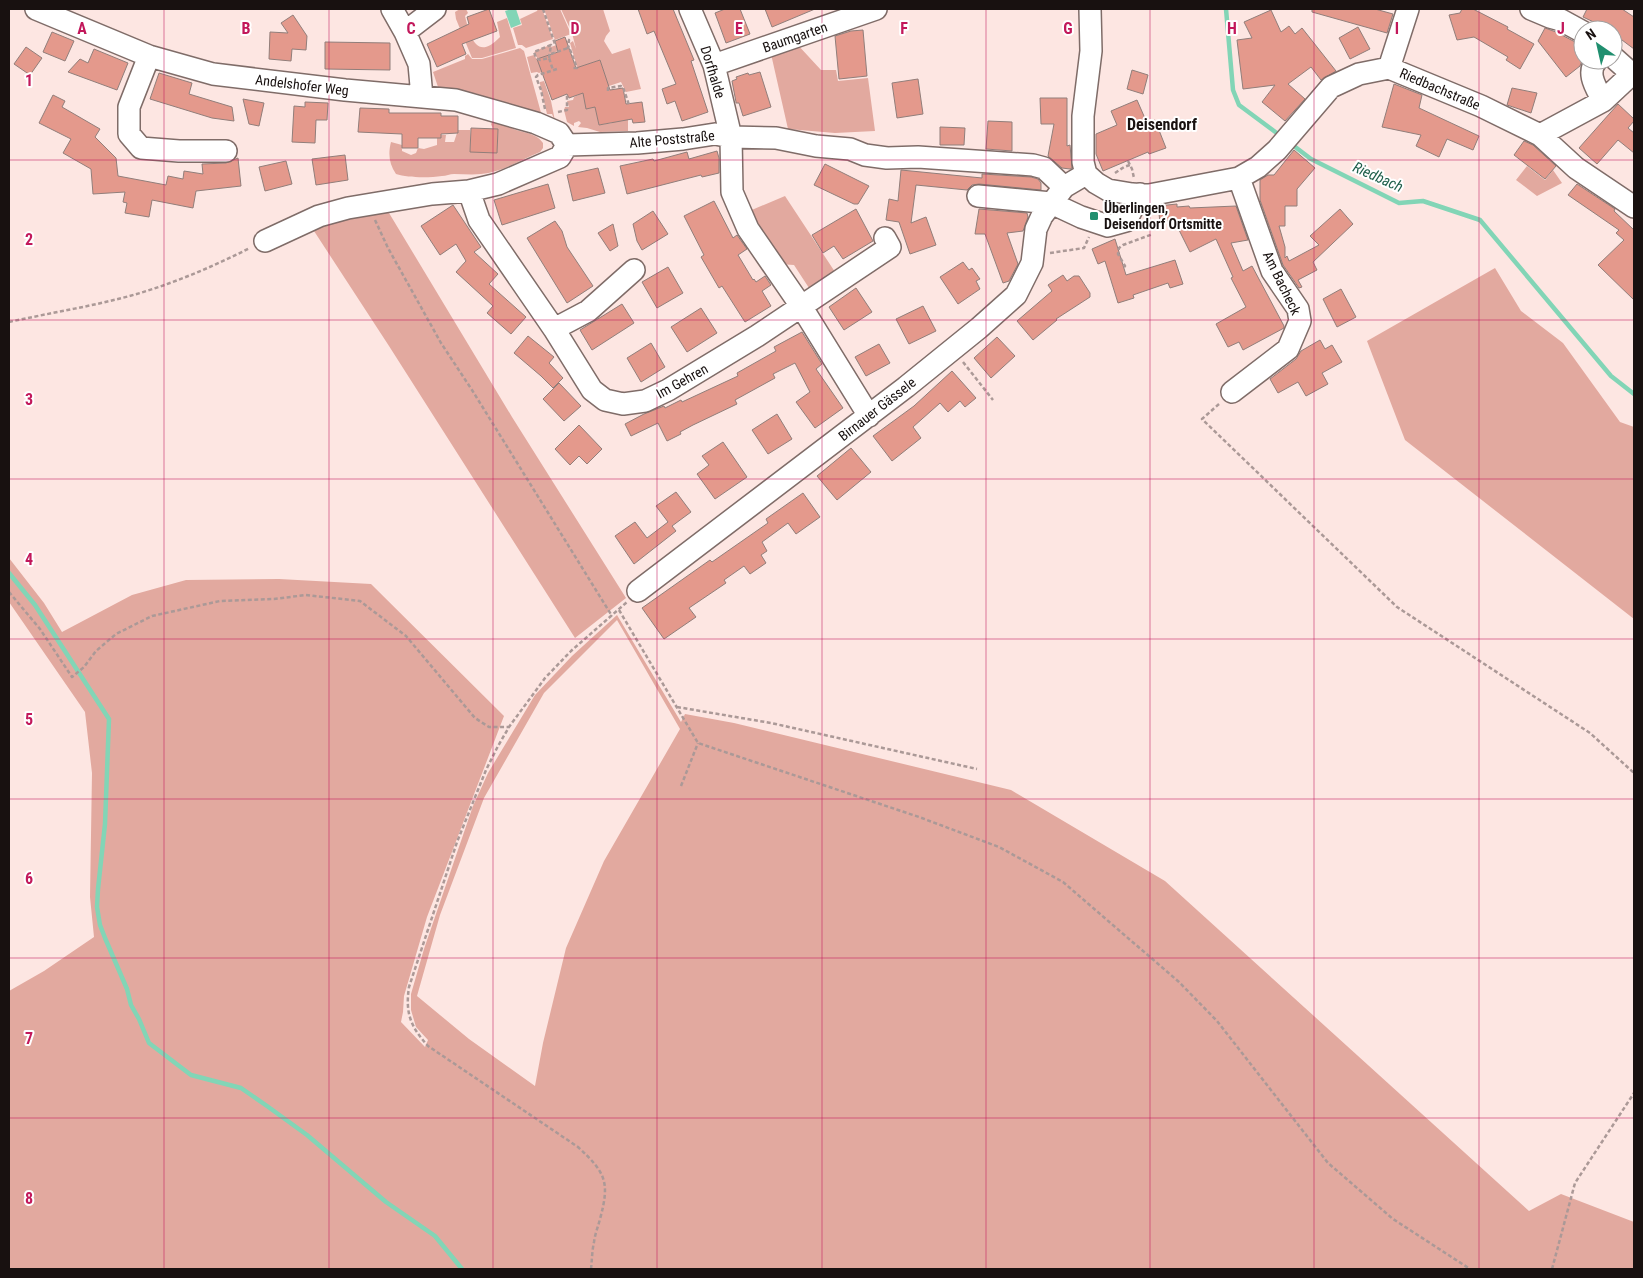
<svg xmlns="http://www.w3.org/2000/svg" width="1643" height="1278" font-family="'Roboto Condensed',sans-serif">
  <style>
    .green { fill: #e2a99f; fill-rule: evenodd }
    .water { fill: #82d5b6 }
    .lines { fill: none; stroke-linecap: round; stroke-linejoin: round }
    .stream { stroke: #82d5b6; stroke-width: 4.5 }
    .building { fill: #e4998c; stroke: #917e7a }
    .minor-casing { stroke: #7f6c68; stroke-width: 24 }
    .path { stroke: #ab9997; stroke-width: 2.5; stroke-dasharray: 4 2.5; stroke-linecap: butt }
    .minor { stroke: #fff; stroke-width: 21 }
    .grid { fill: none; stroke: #c2185b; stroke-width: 1; stroke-opacity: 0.55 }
    .poi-dot { fill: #208f6f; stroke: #fff; stroke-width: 2 }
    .labels { text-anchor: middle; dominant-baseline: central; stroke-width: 4; stroke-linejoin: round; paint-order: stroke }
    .street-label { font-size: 14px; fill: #181110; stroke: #fff }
    .poi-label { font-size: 14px; font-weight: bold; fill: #181110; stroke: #fff; text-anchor: start }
    .water-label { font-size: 15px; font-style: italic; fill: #1f5f4b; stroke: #fff }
    .quarter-label { font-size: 16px; font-weight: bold; fill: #181110; stroke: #fff }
    .grid-label { font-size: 16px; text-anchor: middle; font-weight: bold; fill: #c2185b; stroke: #fff; stroke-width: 4; stroke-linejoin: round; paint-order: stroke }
  </style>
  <rect width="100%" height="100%" fill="#fde6e2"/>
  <path class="green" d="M460,9H466L468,13L465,16C470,36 476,62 500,37L497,22L507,18L516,48L482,58H472L456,19L455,12Z
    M538,9H542L553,39L526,48L522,45H518L513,28L522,25L520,19L537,11Z
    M544,9H560L571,34L555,40Z
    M561,9H603L610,31L606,36L604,41L612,54L630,48L641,89L626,92L621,82L603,88L597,114L599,125L612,123L610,115L628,111V131L600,132L587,128L578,127L581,123L579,121L574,123V126L567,122L564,110L565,107H569L567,101L573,100L574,97L580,94L576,70L577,67L570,43L573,41L576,49L572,33ZM600,60L605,76L588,81L583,66Z
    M568,41L567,48L550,54L549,57L552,69L539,73L537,72L531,73L527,57L534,55L536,58L540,61L534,54L535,51L550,45L551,47Z
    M796,43L821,70H836L838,81L868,78L875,131L835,133L788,129L771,54Z
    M520,48L524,51L543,120L478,94L438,87L433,72L465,59V56L468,54L472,59H482Z
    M544,81L551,101L555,121L552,114H547L540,84V82Z
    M493,121L503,125L505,124C516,134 534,130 543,143V148L540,152C520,160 502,172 481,174C472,175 463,174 454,174C450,174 446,176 442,176C429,178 408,178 396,174C389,164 388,154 391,142L402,145V151L411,155L416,153L418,148L424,149L437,145V138H441V135H446L445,142H454L458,130H470V151L497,152L498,129H493L491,124Z
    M1527,166L1545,180L1553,170L1562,183L1537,196L1516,180Z
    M785,196L837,275L811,291L794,265L779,264L747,212Z
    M386,208L512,417L626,598L575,638L389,346L314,231L317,223Z
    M1495,268L1521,311L1563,343L1620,422L1634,427V619L1405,440L1367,341Z
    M9,558L44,603L62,632L132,595L186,580L279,579L371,584L504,716L427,917L404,996L403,1012L401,1022L425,1047L428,1040L416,1027L411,1010V994L424,949L473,806L488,773L535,695L572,656L617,615L681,722L685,714L734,723L1011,790L1165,881L1529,1211L1561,1194L1634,1222V1269H9V991L44,971L94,937L90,897L92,773L85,712L9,602ZM617,620L680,729L604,861L566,948L543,1043L535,1086L469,1039L417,996L440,915L484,798L544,693Z"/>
  <path class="water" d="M512,9H516L521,24L511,28L505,11Z"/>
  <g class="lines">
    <path class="stream" d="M1226,9L1233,90L1239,105L1282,137
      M1290,143L1311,159L1399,203L1423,201L1480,220L1611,376L1634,394
      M9,573L35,605L109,719L105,824L98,889L97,907L100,925L105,938L127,989L131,1005L139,1019L149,1043L191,1075L241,1088L267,1106L307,1135L386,1202L435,1236L462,1269"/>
  </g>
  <path class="building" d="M489,9L497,31L462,44L466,54L437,67L427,44L469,24L467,17Z
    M638,9H673L694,60L691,61L708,112L682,121L675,101L667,104L662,89L676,84L654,31L647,34Z
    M725,9H740L750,34L726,43L715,13Z
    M765,9H815L772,27Z
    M1312,9H1375L1393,14L1387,33L1312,12Z
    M1462,9H1473L1508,27L1507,29L1534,44L1520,69L1506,60L1508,57L1474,37L1457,40L1449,15L1460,13Z
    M1587,9H1622L1634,17V49L1614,34L1615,32L1583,17Z
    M1271,10L1281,32L1289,26L1295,34L1302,28L1336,71L1321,80L1311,67L1288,84L1305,99L1285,121L1262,102L1275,85L1243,89L1237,40L1252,38L1244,22Z
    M293,15L307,36L306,50L292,49L291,61L269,59L270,32L288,33L281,23Z
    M1358,27L1370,49L1350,59L1339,38Z
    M1545,28L1556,32L1577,43L1583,44V58L1580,66L1566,77L1538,41Z
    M863,30L867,76L839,79L835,36L851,31Z
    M52,32L74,41L65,61L43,52Z
    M565,37L576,68L600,60L610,90L623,88L626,104L642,102L645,122L633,123L632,119L599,125L595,107L586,109L583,93L569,98L567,94L552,100L537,59L558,52L555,41Z
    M325,42L390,43V70L325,69Z
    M26,47L42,58L30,75L14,64Z
    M94,49L128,63L117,90L68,72L80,59L88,63Z
    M1132,70L1148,75L1143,94L1127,89Z
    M760,72L771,107L743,116L739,103H736V102L732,81L737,79L736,77L748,73L749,75Z
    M159,73L192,83L189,94L232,107L234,121L212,118L150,99Z
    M918,79L923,114L897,118L892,83Z
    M1394,84L1422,95L1419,108L1479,136L1473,150L1447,139L1439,157L1416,146L1421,135L1382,127Z
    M1512,88L1537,93L1531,113L1507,105Z
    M53,95L65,101L62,107L100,129L95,137L116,158L118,176L166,185L168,176L183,179L184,171L203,174L202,164L226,163L238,158L241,186L196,191L193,208L152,200L149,217L125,213L127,203L123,202L125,192L93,194L91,169L63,153L71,139L39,123Z
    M1040,98H1067V146L1070,145L1072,168L1070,169L1062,168L1048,156L1054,124H1041Z
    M243,99L264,103L259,126L249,124Z
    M1137,100L1147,123L1155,120L1166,148L1149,154L1148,152L1103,171L1096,154V134L1117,125L1111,111Z
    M305,102L328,103L327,120H316L315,143L292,142L294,106L305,107Z
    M1618,104L1634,119V121L1628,128L1634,133V153L1618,140L1597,164L1579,148Z
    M360,108L389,109V113H441V116H458V133L441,134V138H418V148H402V134L358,132Z
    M988,121L1012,122V151L986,149Z
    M940,127L965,128L964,145H940Z
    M471,128L498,129L497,153L470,152Z
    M1524,141L1533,145L1556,166L1545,179L1514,155Z
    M1294,150L1315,168L1297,189V206H1285V226H1279L1285,247V258L1287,256L1289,261L1319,245L1310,236L1340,209L1353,224L1313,262L1317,270L1298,280L1302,287L1299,288L1283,265L1260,200V180L1268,175H1274Z
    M717,151L719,158V173L702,177L701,175L627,194L620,166L653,159L654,161L687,152L689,159Z
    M345,155L348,180L316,185L312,159Z
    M286,161L292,184L265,191L259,167Z
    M825,164L869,186L858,204H854L814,185Z
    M598,168L605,193L573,201L567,175Z
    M901,170L982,178V174L1031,177L1038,179L1041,183V190L979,184L972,185L967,190L916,185L911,223L926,217L936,245L910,254L899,222L886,220L889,199L898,201Z
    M548,184L555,208L502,225L494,200Z
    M1577,184L1615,209L1614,211L1634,230V300L1598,265L1624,240L1616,233L1619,230L1568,195Z
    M714,201L733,238L737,235L747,249L738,255L753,280L754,279L756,282L765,276L771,285L762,291L771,306L745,322L722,286L719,288L701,257L704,255L684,216Z
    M1177,204V207L1189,206L1190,208L1236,206L1248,240L1231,243L1243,271L1252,266L1284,326V328L1243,350L1239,342L1228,347L1216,324L1246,307L1231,278L1233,277L1216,239L1190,252L1174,220L1160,222L1158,206Z
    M453,205L481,247L474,252L498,274L489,284L526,317L511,334L487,313L493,306L456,272L466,261L456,244L440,255L421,226Z
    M856,209L873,241L843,259L834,246L823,253L812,235Z
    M979,209L1027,213L1028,217L1023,231L1007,233L1018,264L1009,281L1003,283L985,234H975Z
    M653,211L668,234L642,250L637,241L633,224Z
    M555,221L562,231L567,247L593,286L567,303L527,238Z
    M613,224L618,246L610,251L598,233Z
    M1115,239L1126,275L1175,260L1183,284L1170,288L1168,283L1133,295L1134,298L1118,303L1105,261L1098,264L1092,249Z
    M963,262L969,270L972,268L980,279L976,281L980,289L958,304L940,277Z
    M668,267L683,293L657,308L642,282Z
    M1063,275L1067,281L1074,276H1079L1090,293V297L1056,319L1057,320L1033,340L1017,321L1052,291L1048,285Z
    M856,288L872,312L844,330L829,307Z
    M1341,289L1356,317L1337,327L1323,299Z
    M622,304L634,323L592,350L580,330Z
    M923,306L936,331L909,344L896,319Z
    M701,308L717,333L687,352L671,327Z
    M802,332L822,364L816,369L843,408L815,428L796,402L810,392L795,363L773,374L775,378L735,400L737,404L693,425L680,432L681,434L667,441L658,423L631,436L625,424L644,414L664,406L665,408L681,400L682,402L738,376L737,373L776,351L774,347Z
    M528,336L554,357L549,363L563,378L553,388L541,376L514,353Z
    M997,337L1015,356L991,378L974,358Z
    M1320,340L1325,349L1332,345L1342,362L1322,373L1328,384L1306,396L1298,382L1278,393L1270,379L1296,359L1301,351Z
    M651,343L665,367L641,382L627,358Z
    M879,344L890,363L866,376L855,357Z
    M952,371L976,398L965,407L960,401L948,412L940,403L913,427L921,438L892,461L873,436L914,406Z
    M559,383L581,406L564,421L543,399Z
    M777,414L792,439L768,454L752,430Z
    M579,425L602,449L587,464L579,456L570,465L555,449Z
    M723,442L747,477L715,499L697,474L709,465L702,456Z
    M851,448L871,472L837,500L817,476Z
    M676,492L691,512L672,526L676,531L634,564L615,536L635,522L647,538L668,522L656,506Z
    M803,493L820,517L796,534L788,523L762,542L767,551L761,555L766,563L750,574L744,566L724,580L726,583L689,608L696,617L664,639L642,608L710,560L712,562L768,523L766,519Z"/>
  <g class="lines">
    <defs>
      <path id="minor" d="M36,9L149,56L213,74L345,90L456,100L536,123L559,133L567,145
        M392,9L405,32
        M690,9L714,65L731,137L732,192L748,229L801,306L869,416
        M1090,9L1091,51L1083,116V162L1086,174L1096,183L1108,190L1132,194L1149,195L1239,178L1258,167L1277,150L1331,87L1359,74L1389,68L1481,106L1540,135L1576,168L1634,207
        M1531,9L1550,17L1561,20L1583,32
        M149,56L129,107V134L141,148L179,151H226
        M1613,57L1632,74
        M1597,60C1585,73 1597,89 1603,101
        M714,65L876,9
        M1389,68L1408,9
        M422,97L419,64L405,32L435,9
        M1540,135L1603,101L1634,72
        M567,145L637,143L683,139L715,134L731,137L776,138L816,146L850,149L865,155L887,158L918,157L1033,165L1044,168L1064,187
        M469,191L479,220L554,329L592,390L605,400L623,404L645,401L668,390L757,336L890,247L885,238
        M978,196L1051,203L1081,217L1108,226L1126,221L1140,194
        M265,241L319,216L348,208L432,194L469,191L498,184L560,157L567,145
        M554,329L588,311L634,270
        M1232,392L1288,349L1300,321L1298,309L1272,271L1239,178
        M638,591L906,387L979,328L1016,295L1032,263L1036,229L1042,216L1064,187L1086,174"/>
    </defs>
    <use href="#minor" class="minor-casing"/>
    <path class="path" d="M543,9L555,44
      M568,40H569L568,48L569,47L577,68H573
      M551,54L568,48
      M549,58L551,45L534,52L536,58L540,60L549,58L553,70
      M608,91V88L621,86L623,87L629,105
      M545,109L541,90L536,77L538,75L557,69
      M558,112L567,110V94
      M1128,161L1132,169L1134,178
      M1115,173L1124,167L1130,165
      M375,220L388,248L441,343L472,390L612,616
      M1050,253L1084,248L1089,237
      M1124,267L1125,266L1118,254L1119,248L1123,245L1153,234
      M9,322C45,314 82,308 118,299C163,288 208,269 250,248
      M963,362L993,400
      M1219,404L1202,419L1397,607L1590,733L1634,773
      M9,592L40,629L72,677L84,667L96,651L116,634L152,616L220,601L274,599L306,595L360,601L406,636L475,718L489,727H509
      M619,610L698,743L919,817L999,847L1063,882L1179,982L1217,1021L1328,1163L1393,1219L1470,1269
      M677,707L771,723L977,769
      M681,786L698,743
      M591,1269C592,1260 592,1251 594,1242C595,1234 598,1227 600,1219C610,1182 606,1173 578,1147L428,1046C411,1027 405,1014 409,987L457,842L486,770L498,746L509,727L545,678L571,651L627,602
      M1552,1269L1575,1183L1634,1093"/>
    <use href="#minor" class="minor"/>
  </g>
  <path class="grid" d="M164,9V1269M329,9V1269M493,9V1269M657,9V1269M822,9V1269M986,9V1269M1150,9V1269M1314,9V1269M1479,9V1269M9,160H1634M9,320H1634M9,479H1634M9,639H1634M9,799H1634M9,958H1634M9,1118H1634"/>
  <rect class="poi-dot" x="1089" y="211" width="10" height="10" rx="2.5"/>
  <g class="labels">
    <g class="street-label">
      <text transform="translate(795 37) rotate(-19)">Baumgarten</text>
      <text transform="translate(713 72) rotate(73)">Dorfhalde</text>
      <text transform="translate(302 85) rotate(7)">Andelshofer Weg</text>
      <text transform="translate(1440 89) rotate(23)">Riedbachstraße</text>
      <text transform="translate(672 139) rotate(-5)">Alte Poststraße</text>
      <text transform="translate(1282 283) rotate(64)">Am Bacheck</text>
      <text transform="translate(682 381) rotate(-29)">Im Gehren</text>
      <text transform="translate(877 409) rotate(-38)">Birnauer Gässele</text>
    </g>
    <g class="poi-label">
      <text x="1104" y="208">Überlingen,<tspan x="1104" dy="16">Deisendorf Ortsmitte</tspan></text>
    </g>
    <g class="water-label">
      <text transform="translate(1378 177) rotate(24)">Riedbach</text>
    </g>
    <g class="quarter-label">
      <text x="1162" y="124">Deisendorf</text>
    </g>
  </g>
  <g class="grid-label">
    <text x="82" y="34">A</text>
    <text x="246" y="34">B</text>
    <text x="411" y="34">C</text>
    <text x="575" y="34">D</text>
    <text x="739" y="34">E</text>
    <text x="904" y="34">F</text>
    <text x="1068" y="34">G</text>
    <text x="1232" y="34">H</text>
    <text x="1397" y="34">I</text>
    <text x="1561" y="34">J</text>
    <text x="29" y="86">1</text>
    <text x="29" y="245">2</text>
    <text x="29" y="405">3</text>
    <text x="29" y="565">4</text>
    <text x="29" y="725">5</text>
    <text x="29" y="884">6</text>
    <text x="29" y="1044">7</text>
    <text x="29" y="1204">8</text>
  </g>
  <rect width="1643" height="1278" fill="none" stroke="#181110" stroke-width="20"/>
  <g transform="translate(1598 45) rotate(326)"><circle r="24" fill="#ffffff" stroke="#a3a09f"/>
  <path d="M0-4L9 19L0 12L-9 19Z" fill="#208f6f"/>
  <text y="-8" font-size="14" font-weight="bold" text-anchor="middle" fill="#181110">N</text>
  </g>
</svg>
